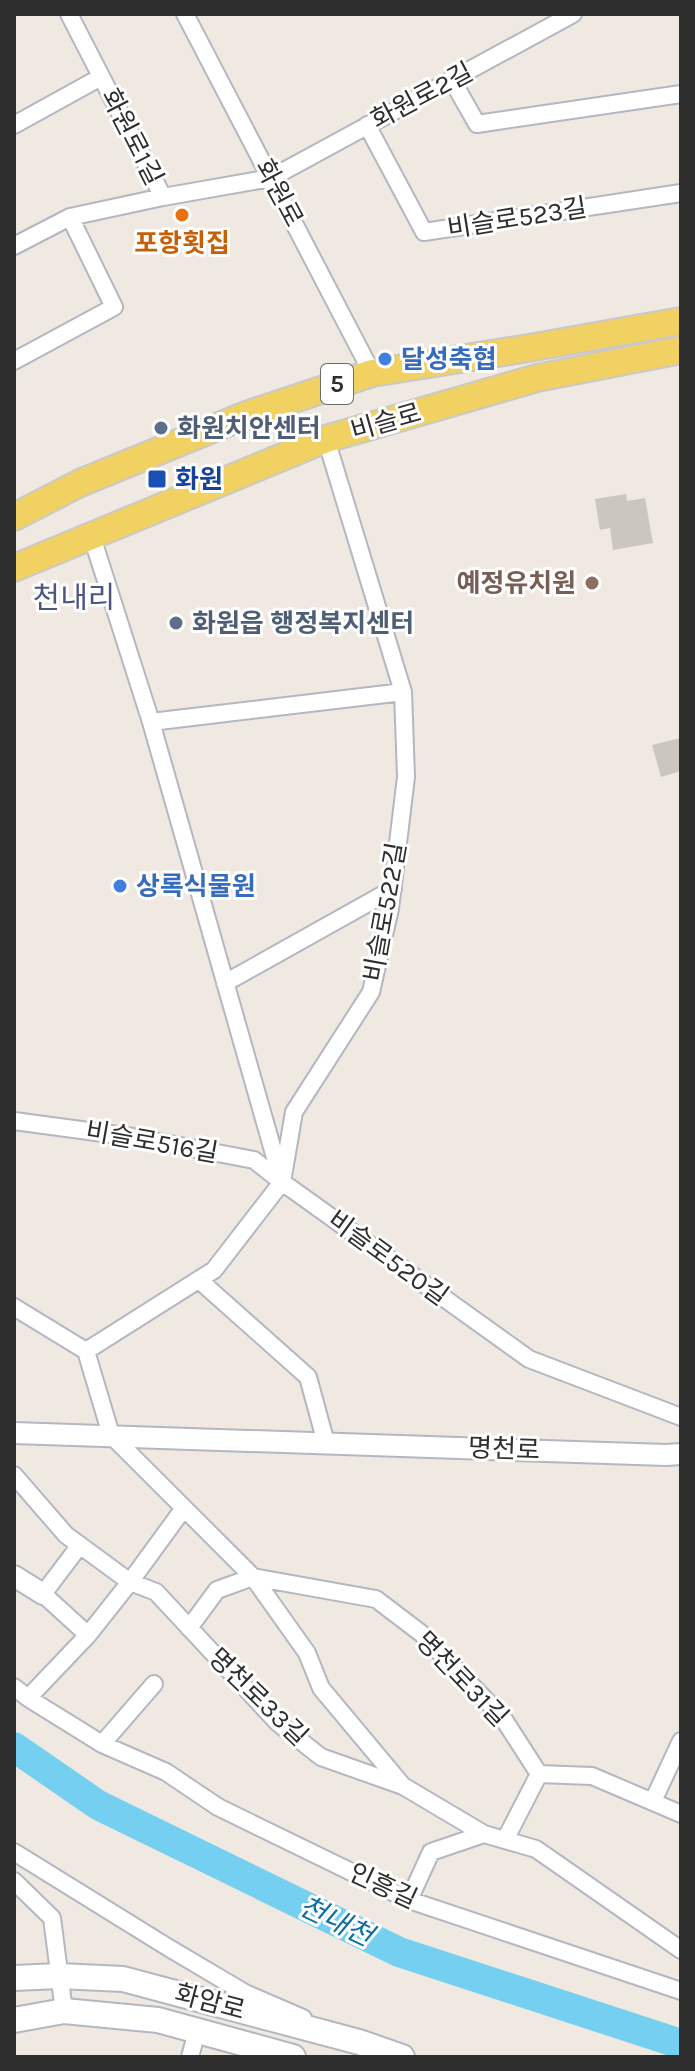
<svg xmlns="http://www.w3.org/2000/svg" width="695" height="2071" font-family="Karla,'Noto Sans KR',sans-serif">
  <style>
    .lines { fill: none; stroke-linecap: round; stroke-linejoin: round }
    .river { stroke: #75cff0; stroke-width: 30 }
    .building { fill: #cbc7bf }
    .minor-casing { stroke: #b4b7c1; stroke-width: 20 }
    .tertiary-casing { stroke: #b4b7c1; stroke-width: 24 }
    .secondary-casing { stroke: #b4b7c1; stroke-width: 28 }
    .primary-casing { stroke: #c9c9c9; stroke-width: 30 }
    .minor { stroke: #fff; stroke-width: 16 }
    .tertiary { stroke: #fff; stroke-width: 20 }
    .secondary { stroke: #fff; stroke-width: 24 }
    .primary { stroke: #f2d163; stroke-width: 26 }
    .food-dot { fill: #e8710a; stroke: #fff; stroke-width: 3 }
    .shop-dot { fill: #3f7fe0; stroke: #fff; stroke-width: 3 }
    .service-dot { fill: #5c6f8a; stroke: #fff; stroke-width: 3 }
    .transit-dot { fill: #1a4fb4; stroke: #fff; stroke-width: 3 }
    .education-dot { fill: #8d6e63; stroke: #fff; stroke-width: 3 }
    .labels { text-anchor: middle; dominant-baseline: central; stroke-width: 6; stroke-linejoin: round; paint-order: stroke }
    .shield { fill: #fff; stroke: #6d6d6d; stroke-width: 2 }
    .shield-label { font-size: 24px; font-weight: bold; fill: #2e2e2e }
    .street-label { font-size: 26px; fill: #2e2e2e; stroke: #fff }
    .food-label { font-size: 26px; font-weight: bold; fill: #c56008; stroke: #fff }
    .shop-label { font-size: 26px; font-weight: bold; fill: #366cbe; stroke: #fff; text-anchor: start }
    .service-label { font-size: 26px; font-weight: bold; fill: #4e5e75; stroke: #fff; text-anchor: start }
    .transit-label { font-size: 26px; font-weight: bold; fill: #164399; stroke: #fff; text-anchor: start }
    .education-label { font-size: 26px; font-weight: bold; fill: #785e54; stroke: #fff; text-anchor: end }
    .water-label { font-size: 28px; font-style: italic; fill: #0d6fa3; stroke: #fff }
    .quarter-label { font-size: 30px; fill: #4d5680; stroke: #fff }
  </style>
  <rect width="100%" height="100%" fill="#efe9e1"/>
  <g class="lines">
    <path class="river" d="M14,1747L98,1805L399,1952L681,2044"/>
  </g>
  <path class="building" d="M626,494L627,501L645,498L653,543L613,550L610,528L600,530L595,499Z
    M681,738V771L661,777L652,745Z"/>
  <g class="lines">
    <defs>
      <path id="minor" d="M69,14L163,197
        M185,14L372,373
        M452,80L477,124L681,94
        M14,125L101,77
        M367,125L424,232L681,193
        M14,246L70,217L163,197L271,178L573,14
        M14,361L114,307L70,217
        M92,537L151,722L282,1182L529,1359L681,1417
        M151,722L403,692
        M225,983L393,889
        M14,1121L133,1137L254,1160L282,1182
        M199,1280L308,1377L326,1443
        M14,1307L86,1351L111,1435L253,1577L376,1599L422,1634L503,1718L539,1774L592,1776L681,1814
        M86,1351L214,1270L282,1182L294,1112L371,992L390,909L406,777L403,692L326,439
        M14,1475L66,1535L130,1582L156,1592L278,1723L321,1757L403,1786L484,1834L536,1849L681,1950
        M80,1545L43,1594L88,1635
        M189,1628L217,1590L253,1577L307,1653L321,1688L402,1785
        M14,1687L28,1698L102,1744L166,1772L218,1807L409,1900L681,1991
        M28,1698L88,1635L130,1582L184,1508
        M102,1744L154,1684
        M653,1801L681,1741
        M505,1840L539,1774
        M14,1852L169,1948L245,1993L303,2018
        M14,1881L52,1918L64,2011
        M409,1900L431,1852L484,1834
        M190,2057L197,2031"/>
      <path id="tertiary" d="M14,1433L666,1455L681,1454
        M14,1576L43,1594"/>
      <path id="secondary" d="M14,1978L59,1976L123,1979L359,2042L402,2057
        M14,2020L64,2011L158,2020L293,2057"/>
      <path id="primary" d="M14,517L80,483L249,414L372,373L529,348L681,321
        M14,568L326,439L537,378L681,350"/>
    </defs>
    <use href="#minor" class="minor-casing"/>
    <use href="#tertiary" class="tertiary-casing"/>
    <use href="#secondary" class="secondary-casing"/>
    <use href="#primary" class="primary-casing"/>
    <use href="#minor" class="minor"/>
    <use href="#tertiary" class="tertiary"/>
    <use href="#secondary" class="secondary"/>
    <use href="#primary" class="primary"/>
  </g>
  <circle class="food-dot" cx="182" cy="215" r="8"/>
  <g class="shop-dot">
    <circle cx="385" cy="359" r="8"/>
    <circle cx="120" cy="886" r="8"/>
  </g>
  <g class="service-dot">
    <circle cx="161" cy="428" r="8"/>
    <circle cx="176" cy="623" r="8"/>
  </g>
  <rect class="transit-dot" x="147" y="469" width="20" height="20" rx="4"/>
  <circle class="education-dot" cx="592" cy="583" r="8"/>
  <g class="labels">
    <rect class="shield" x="321" y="364" width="32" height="40" rx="6"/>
    <g class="shield-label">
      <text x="337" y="384">5</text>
    </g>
    <g class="street-label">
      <text transform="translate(422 96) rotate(-28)">화원로2길</text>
      <text transform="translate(132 137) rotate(63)">화원로1길</text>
      <text transform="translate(279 193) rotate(62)">화원로</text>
      <text transform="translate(517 218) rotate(-9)">비슬로523길</text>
      <text transform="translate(386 422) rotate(-16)">비슬로</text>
      <text transform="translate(385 912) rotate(-80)">비슬로522길</text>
      <text transform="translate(152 1142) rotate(10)">비슬로516길</text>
      <text transform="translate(388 1258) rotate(36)">비슬로520길</text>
      <text transform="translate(504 1449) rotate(2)">명천로</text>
      <text transform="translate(462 1679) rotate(46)">명천로31길</text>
      <text transform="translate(258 1697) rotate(44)">명천로33길</text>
      <text transform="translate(383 1886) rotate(25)">인흥길</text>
      <text transform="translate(210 2002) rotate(15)">화암로</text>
    </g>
    <g class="food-label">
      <text x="182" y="243">포항횟집</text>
    </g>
    <g class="shop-label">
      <text x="401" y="359">달성축협</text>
      <text x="136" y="886">상록식물원</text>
    </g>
    <g class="service-label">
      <text x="177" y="428">화원치안센터</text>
      <text x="192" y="623">화원읍 행정복지센터</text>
    </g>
    <g class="transit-label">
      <text x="175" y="479">화원</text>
    </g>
    <g class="education-label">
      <text x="576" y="583">예정유치원</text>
    </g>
    <g class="water-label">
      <text transform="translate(336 1921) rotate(26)">천내천</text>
    </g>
    <g class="quarter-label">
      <text x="74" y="598">천내리</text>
    </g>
  </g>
  <rect width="695" height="2071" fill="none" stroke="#2e2e2e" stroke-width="32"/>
</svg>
